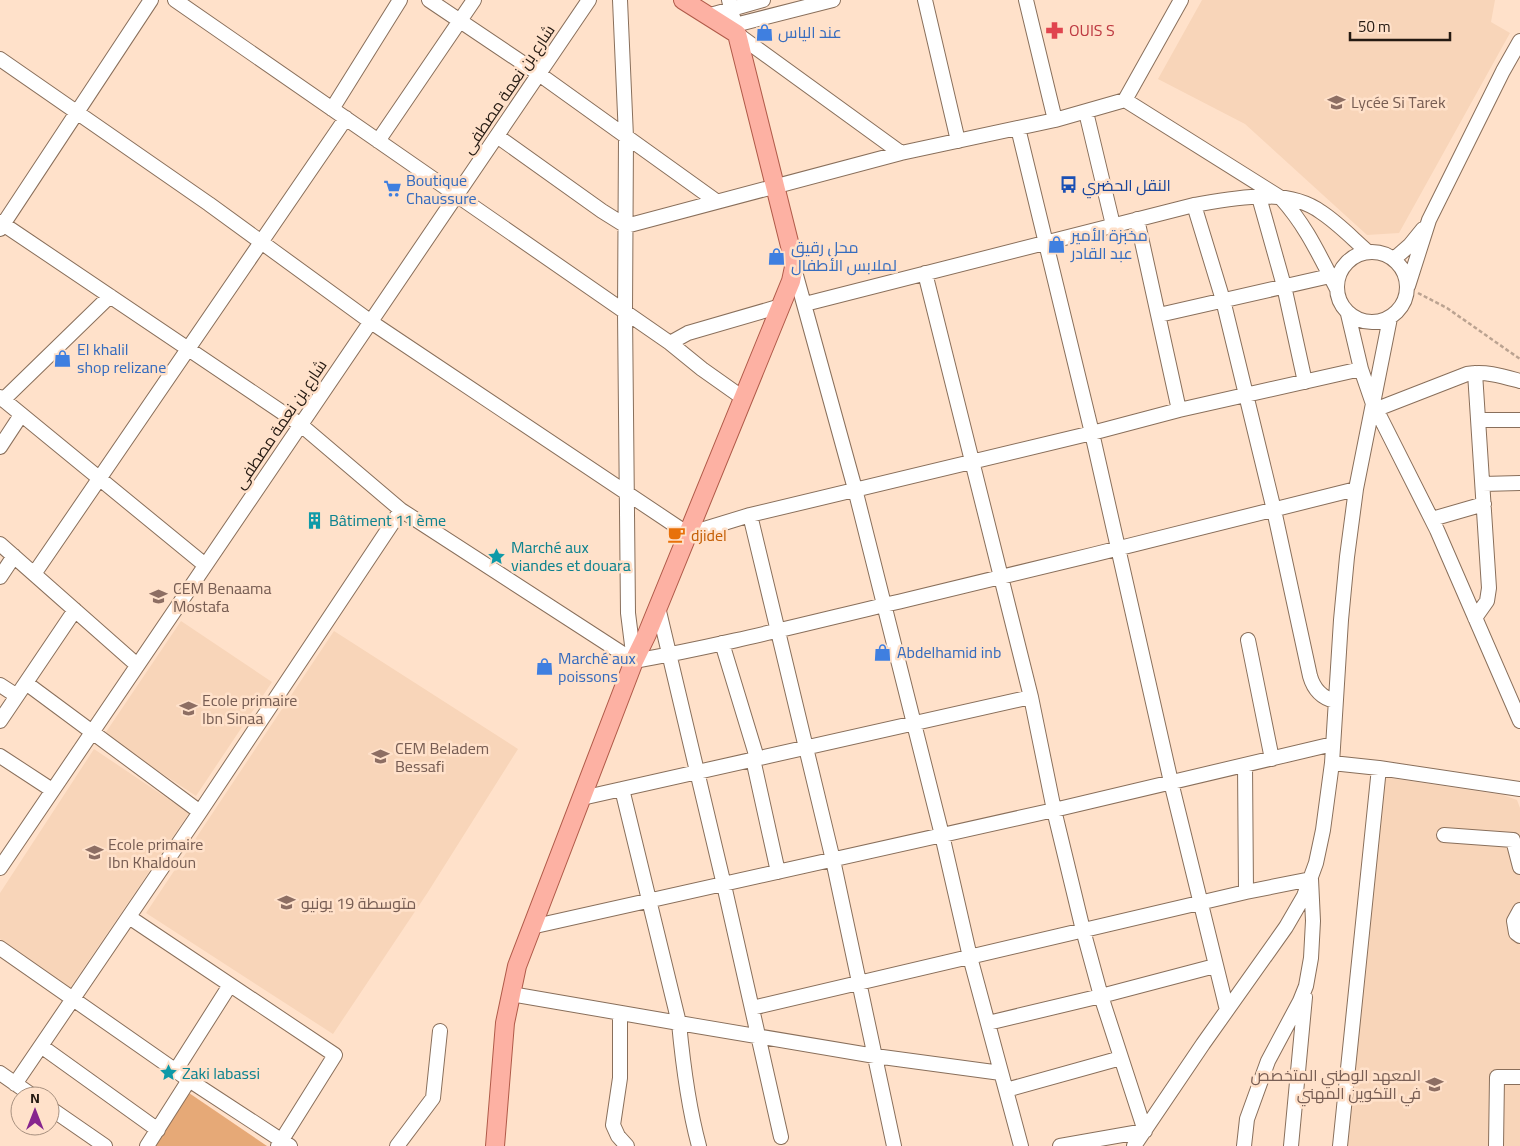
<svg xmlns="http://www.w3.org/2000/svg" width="1520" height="1146" font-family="Georgia,Cairo,serif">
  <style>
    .built { fill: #f8d5b9 }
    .green { fill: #e6a977 }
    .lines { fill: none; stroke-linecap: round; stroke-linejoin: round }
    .minor-casing { stroke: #896f5b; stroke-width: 16 }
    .major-casing { stroke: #b05a49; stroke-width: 20 }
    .path { stroke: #bba391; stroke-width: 2.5; stroke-dasharray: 4 2.5; stroke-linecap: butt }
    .minor { stroke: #fff; stroke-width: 14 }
    .major { stroke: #fdb1a3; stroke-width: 18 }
    .labels { text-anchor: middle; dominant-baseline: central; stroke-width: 5; stroke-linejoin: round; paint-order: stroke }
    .health-label { font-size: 16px; fill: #be3a42; stroke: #ffe1ca; text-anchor: start }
    .shop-label { font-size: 16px; fill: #366cbe; stroke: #ffe1ca; text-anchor: start }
    .street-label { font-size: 16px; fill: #251a12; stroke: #ffe1ca }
    .education-label { font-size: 16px; fill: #785e54; stroke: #ffe1ca; text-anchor: start }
    .transit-label { font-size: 16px; fill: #164399; stroke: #ffe1ca; text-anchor: start }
    .culture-label { font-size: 16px; fill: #0d838f; stroke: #ffe1ca; text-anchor: start }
    .food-label { font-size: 16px; fill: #c56008; stroke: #ffe1ca; text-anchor: start }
  </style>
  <rect width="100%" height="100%" fill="#ffe1ca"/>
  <path class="built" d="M1202,0H1495L1491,22L1510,33L1399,233L1367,235L1245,124L1158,79Z
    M181,621L272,682L196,796L104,735Z
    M334,631L518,749L428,892L333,1034L146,913Z
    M94,749L189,813L70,988L0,939V893Z
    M1383,777L1503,795L1517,800L1520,808V1146H1344Z"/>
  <path class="green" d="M189,1093L267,1146H155Z"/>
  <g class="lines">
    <defs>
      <path id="minor" d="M175,0L670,343
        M429,0L539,74L716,201
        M620,0L626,137L625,313L628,613L634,661
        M729,0L737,34L901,153
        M925,0L958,141
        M1026,0L1055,120
        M707,16L763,0
        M735,25L833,0
        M0,59L209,204L371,322L688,534L750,515L1092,433L1179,410L1361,369
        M1125,100L1181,0
        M332,109L400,0
        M1086,112L1113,225
        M1018,128L1092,433L1171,782L1227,1010
        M497,136L602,211L626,226L901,153L1055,120L1125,100L1281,198C1307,227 1319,255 1337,289
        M378,141L474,0
        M1259,197L1284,286L1305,382
        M1194,205L1223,300L1274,510L1310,676C1314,690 1322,698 1335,701
        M1137,219L1179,410
        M0,222L301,425L401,510L634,661C725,645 816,621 906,600C1056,564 1207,527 1356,489
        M0,229L151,0
        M1337 287a35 35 0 1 1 70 0a35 35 0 1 1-70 0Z
        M1394,259L1410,245L1423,229
        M794,268L855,489L942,835L970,957L1021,1146
        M925,273L1031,697L1054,810L1083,930L1101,996L1145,1131L1060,1146
        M1408,286L1429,220L1503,71L1520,41
        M805,304L1194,205C1234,198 1286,187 1321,212C1338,223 1353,239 1368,252
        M1348,314L1361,369L1372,401L1437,530L1520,721
        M1159,315L1330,276
        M1475,373L1489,588L1487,601L1475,618
        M0,397L205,565
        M743,398L702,369L670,343L688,333L781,306
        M3,400L110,296
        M1377,409L1467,374C1486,371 1502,376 1520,381
        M1479,420H1520
        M0,447L21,415
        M1483,484L1520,483
        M750,515L833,860L894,1146
        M1432,519L1484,504
        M0,544L137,665
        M34,574L346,118
        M0,577L14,556
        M658,607L724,885L781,1137
        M1248,640L1272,759
        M722,643L757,758
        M26,683L200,812
        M0,685L17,696
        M0,721L75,610
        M0,756L52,790
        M753,759L778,872
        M1332,763L1379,768L1520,789
        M1245,765L1246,892
        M622,789L679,1023L875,1056L1001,1073
        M582,798L1031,697
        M1444,835L1513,840L1520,867
        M0,868L589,0
        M1520,910L1514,921L1516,933L1520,936
        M129,917L335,1055L278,1146
        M531,927L1054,810L1333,744
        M0,948L189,1080L290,1146
        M511,994L679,1023C683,1065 688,1106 699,1146
        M752,1008L1246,892L1311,879L1313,921L1311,958L1306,986L1300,1001L1268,1061L1247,1119L1244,1146
        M620,1013V1078L613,1125L618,1136L627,1146
        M988,1023L1101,996L1215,966
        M41,1046L158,1130
        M176,1070L230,985
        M0,1073L33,1096
        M15,1084L200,812L401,510
        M1006,1090L1121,1058
        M50,1108L105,1146
        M147,1146L189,1080
        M397,1146L433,1098L440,1031
        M1134,1146L1203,1044L1286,927L1304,896L1316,863L1323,830L1332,763L1341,620L1347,557L1356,489L1390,318
        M1291,1146L1305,997
        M1340,1146L1379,768
        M1496,1146L1497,1077H1520"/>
      <path id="major" d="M495,1146L505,1023L517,966L634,661L647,634L791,281L794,267L791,250L737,34L683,0"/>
    </defs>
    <use href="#minor" class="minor-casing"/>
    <use href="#major" class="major-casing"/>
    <path class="path" d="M1418,293L1447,308L1520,359"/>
    <use href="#minor" class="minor"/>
    <use href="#major" class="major"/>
  </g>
  <defs>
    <symbol id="pharmacy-bare" viewBox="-9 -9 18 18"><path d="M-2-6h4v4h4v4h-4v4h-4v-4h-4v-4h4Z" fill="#e0444e" stroke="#ffe1ca" stroke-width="2.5" paint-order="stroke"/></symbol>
    <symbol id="shop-bare" viewBox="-9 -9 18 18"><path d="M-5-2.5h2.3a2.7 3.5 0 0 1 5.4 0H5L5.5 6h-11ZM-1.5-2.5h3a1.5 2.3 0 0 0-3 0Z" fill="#3f7fe0" stroke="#ffe1ca" stroke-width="2.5" paint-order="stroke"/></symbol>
    <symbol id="school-bare" viewBox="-9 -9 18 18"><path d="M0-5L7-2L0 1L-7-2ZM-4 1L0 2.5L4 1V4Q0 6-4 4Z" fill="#8d6e63" stroke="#ffe1ca" stroke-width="2.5" paint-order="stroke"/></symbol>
    <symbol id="bus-bare" viewBox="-9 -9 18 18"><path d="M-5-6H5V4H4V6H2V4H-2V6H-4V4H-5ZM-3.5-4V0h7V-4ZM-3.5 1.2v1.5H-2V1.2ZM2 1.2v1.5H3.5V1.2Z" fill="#1a4fb4" stroke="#ffe1ca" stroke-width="2.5" paint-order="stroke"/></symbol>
    <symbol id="supermarket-bare" viewBox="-9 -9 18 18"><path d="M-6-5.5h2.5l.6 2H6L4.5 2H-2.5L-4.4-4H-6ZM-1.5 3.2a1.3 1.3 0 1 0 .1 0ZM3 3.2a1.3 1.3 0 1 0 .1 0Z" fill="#3f7fe0" stroke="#ffe1ca" stroke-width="2.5" paint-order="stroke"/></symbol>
    <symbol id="building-bare" viewBox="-9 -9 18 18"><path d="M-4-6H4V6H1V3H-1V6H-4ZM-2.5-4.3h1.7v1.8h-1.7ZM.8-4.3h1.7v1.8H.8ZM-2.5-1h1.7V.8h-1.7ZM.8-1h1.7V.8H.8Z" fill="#0f9aa8" stroke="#ffe1ca" stroke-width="2.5" paint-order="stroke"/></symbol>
    <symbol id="cafe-bare" viewBox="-9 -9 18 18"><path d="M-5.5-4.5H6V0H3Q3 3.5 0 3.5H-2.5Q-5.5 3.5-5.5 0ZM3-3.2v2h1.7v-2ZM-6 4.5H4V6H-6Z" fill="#e8710a" stroke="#ffe1ca" stroke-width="2.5" paint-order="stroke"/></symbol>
    <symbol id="sight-bare" viewBox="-9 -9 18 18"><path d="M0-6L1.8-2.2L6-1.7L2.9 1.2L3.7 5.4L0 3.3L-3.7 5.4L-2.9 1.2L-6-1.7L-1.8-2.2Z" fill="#0f9aa8" stroke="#ffe1ca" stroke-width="2.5" paint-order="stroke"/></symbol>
  </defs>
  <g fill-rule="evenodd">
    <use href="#pharmacy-bare" x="1042" y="18" width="25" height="25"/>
    <use href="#shop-bare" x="752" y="20" width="25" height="25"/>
    <use href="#school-bare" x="1324" y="90" width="25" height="25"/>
    <use href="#bus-bare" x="1056" y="172" width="25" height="25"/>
    <use href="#supermarket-bare" x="380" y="176" width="25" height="25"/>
    <use href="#shop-bare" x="1044" y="232" width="25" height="25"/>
    <use href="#shop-bare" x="764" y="244" width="25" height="25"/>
    <use href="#shop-bare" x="50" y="346" width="25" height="25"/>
    <use href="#building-bare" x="302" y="508" width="25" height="25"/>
    <use href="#cafe-bare" x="664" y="522" width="25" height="25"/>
    <use href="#sight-bare" x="484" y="544" width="25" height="25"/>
    <use href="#school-bare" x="146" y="584" width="25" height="25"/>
    <use href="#shop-bare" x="870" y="640" width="25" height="25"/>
    <use href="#shop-bare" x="532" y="654" width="25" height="25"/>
    <use href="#school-bare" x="176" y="696" width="25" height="25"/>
    <use href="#school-bare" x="368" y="744" width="25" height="25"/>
    <use href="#school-bare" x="82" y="840" width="25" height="25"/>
    <use href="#school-bare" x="274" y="890" width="25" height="25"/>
    <use href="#sight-bare" x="156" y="1060" width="25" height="25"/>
    <use href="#school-bare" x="1422" y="1072" width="25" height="25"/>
  </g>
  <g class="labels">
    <g class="health-label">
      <text x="1069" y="30">OUIS S</text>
    </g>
    <g class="shop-label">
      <text x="778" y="32">عند الياس</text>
      <text x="406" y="180">Boutique<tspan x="406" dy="18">Chaussure</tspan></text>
      <text x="1071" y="235">مخبزة الأمير<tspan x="1071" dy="18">عبد القادر</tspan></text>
      <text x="791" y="247">محل رقيق<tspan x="791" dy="18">لملابس الأطفال</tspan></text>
      <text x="77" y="349">El khalil<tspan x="77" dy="18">shop relizane</tspan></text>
      <text x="897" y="652">Abdelhamid inb</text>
      <text x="558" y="658">Marché aux<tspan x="558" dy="18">poissons</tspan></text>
    </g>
    <g class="street-label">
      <text transform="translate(508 89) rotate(-56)">شارع بن نعمة مصطفى</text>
      <text transform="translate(280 424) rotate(-56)">شارع بن نعمة مصطفى</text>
    </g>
    <g class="education-label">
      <text x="1351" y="102">Lycée Si Tarek</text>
      <text x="173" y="588">CEM Benaama<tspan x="173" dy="18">Mostafa</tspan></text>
      <text x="202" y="700">Ecole primaire<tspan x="202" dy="18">Ibn Sinaa</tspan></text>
      <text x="395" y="748">CEM Beladem<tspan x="395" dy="18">Bessafi</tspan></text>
      <text x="108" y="844">Ecole primaire<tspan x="108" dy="18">Ibn Khaldoun</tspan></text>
      <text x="301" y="903">متوسطة 19 يونيو</text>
      <text x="1421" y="1075" text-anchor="end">المعهد الوطني المتخصص<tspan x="1421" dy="18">في التكوين المهني</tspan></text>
    </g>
    <g class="transit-label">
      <text x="1082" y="185">النقل الحضري</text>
    </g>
    <g class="culture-label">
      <text x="329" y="520">Bâtiment 11 ème</text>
      <text x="511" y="547">Marché aux<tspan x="511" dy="18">viandes et douara</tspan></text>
      <text x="182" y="1073">Zaki labassi</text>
    </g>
    <g class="food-label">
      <text x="691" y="535">djidel</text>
    </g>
  </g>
  <g transform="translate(35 1111)"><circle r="24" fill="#ffe1ca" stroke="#a89180"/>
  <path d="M0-4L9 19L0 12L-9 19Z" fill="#87258e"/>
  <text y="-8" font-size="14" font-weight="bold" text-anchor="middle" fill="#251a12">N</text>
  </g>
  <path d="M1350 32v8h100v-8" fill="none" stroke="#251a12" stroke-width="2.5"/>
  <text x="1358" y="32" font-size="15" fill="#251a12" stroke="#ffe1ca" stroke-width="4" paint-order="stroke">50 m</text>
</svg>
